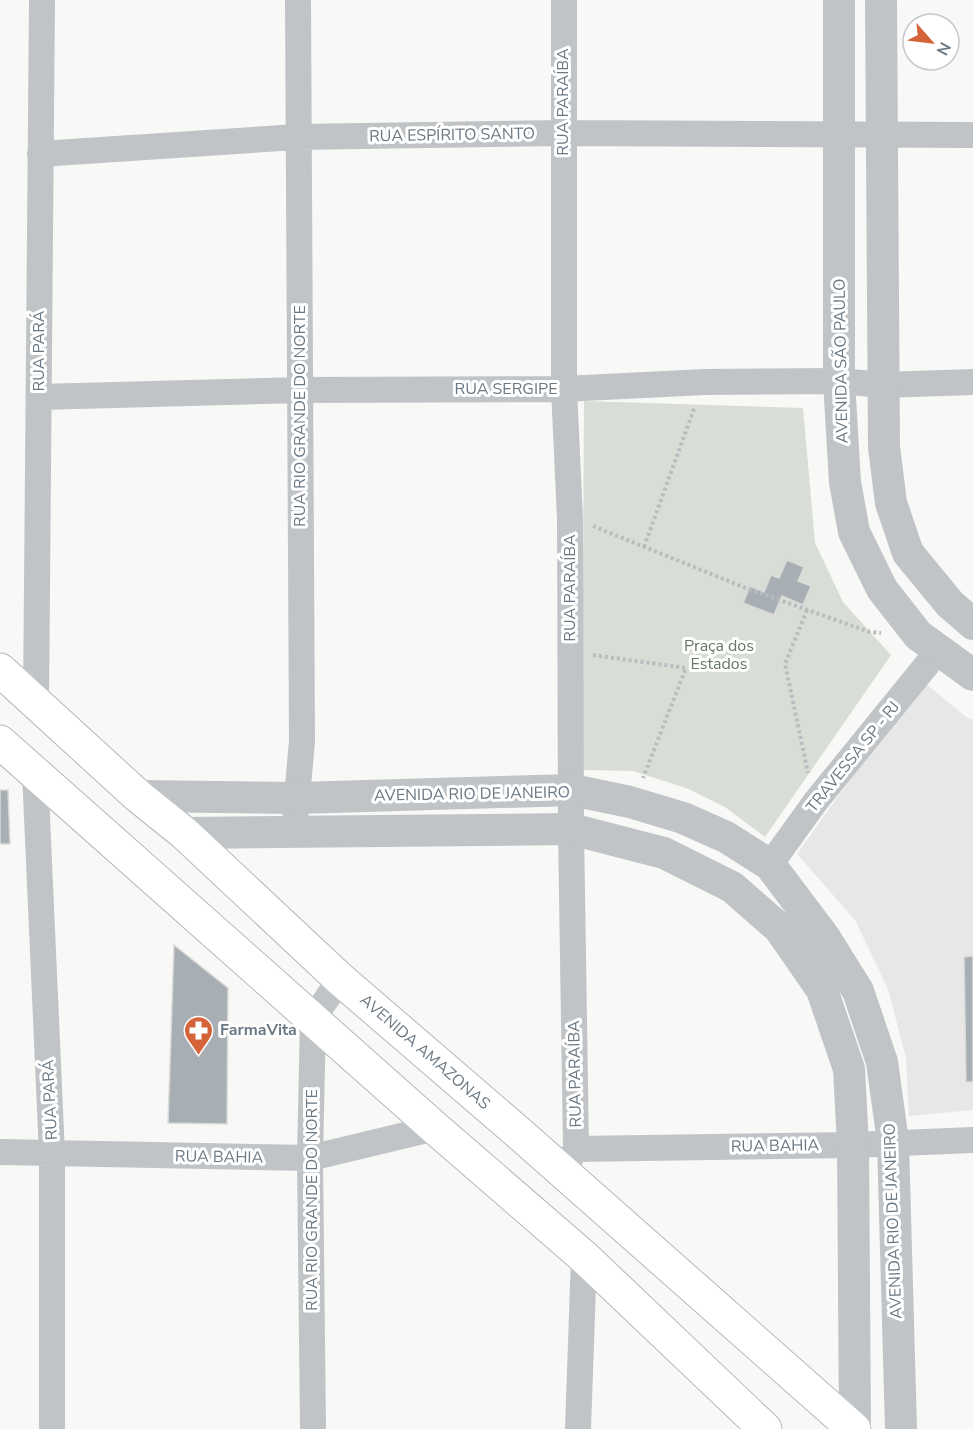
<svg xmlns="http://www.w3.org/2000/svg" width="973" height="1429" font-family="'Nunito Sans',sans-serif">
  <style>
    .built { fill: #e6e7e6 }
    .green { fill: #d8ddd5 }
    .building { fill: #a8afb4; stroke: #dadad8; stroke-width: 1.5 }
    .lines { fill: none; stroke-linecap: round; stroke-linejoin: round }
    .primary-casing { stroke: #b4b8bb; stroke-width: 35 }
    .path { stroke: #babdbf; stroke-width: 4; stroke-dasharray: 3 3; stroke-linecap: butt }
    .minor { stroke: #c0c4c7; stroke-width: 26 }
    .tertiary { stroke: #c0c4c7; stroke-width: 32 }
    .primary { stroke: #fff; stroke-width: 33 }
    .labels { text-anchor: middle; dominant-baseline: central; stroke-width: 6; stroke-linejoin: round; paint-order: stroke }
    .street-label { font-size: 16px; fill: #6a7884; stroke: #fff }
    .park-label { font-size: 16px; fill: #667764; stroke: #fff }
    .poi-label { font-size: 16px; font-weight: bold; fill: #6a7884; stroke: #fff; text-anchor: start }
  </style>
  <rect width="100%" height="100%" fill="#f8f8f6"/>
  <path class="built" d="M921,680L965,716L973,720V1110L909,1116L906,1058L888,989L855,920L797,854Z"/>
  <path class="green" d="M584,401L803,408L815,543L843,602L891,655L765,837L725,807L686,788L633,771L582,770Z"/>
  <path class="building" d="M787,560L804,567L798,581L811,586L803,605L782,596L774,615L743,603L750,586L764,592L771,575L779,578Z
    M0,790H8L10,844H0Z
    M174,945L228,988L227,1124L168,1123Z
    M973,956V1082H966L964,957Z"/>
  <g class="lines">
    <defs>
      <path id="primary" d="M0,670L138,796L184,833L340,979L520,1134L854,1429
        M0,742L435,1128L584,1257L765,1429"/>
    </defs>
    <use href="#primary" class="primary-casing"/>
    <path class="path" d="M593,526L748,589L870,632L881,633
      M644,547L695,406
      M807,610L785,664L808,773
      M593,655L686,668L643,778"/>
    <path class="minor" d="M40,154L297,137L563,133L973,135
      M39,397L300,390L564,389L705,382L839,381L883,385L973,382
      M36,703L42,0
      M35,772L52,1154V1429
      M294,831L302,741L298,0
      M770,865L816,801L938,651
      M576,1149L853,1145L973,1140
      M0,1152L310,1158L435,1128
      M562,1172L576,1149L571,829L570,519L564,389V0
      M313,1429L310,1158L313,1019L340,979
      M578,1429L584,1257"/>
    <path class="tertiary" d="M839,0V381L845,482L854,532L882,589L918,635L973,675
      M881,0L884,447L891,503L908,553L950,604L973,624
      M138,796L298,798L572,790L630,802L683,818L726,837L770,865L825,938L858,991L882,1062L893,1142L901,1429
      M184,833L571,829L664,853L732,887L779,928L822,990L849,1069L853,1145L855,1429"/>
    <use href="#primary" class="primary"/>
  </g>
  <defs>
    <symbol id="pharmacy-pin" viewBox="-11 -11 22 30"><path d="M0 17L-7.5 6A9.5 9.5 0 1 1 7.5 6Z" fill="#d56339" stroke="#fff"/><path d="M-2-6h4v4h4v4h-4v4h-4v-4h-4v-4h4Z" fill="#fff"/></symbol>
  </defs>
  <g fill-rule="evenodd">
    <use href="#pharmacy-pin" x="182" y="1014" width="33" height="45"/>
  </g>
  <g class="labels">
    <g class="street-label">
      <text transform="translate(563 102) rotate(-90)">RUA PARAÍBA</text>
      <text transform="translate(452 135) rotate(-1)">RUA ESPÍRITO SANTO</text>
      <text transform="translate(39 351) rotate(-90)">RUA PARÁ</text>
      <text transform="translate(841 361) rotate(-91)">AVENIDA SÃO PAULO</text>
      <text x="506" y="389">RUA SERGIPE</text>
      <text transform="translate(300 416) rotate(-90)">RUA RIO GRANDE DO NORTE</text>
      <text transform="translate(570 588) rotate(-90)">RUA PARAÍBA</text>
      <text transform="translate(853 757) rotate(-51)">TRAVESSA SP - RJ</text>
      <text transform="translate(472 794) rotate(-1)">AVENIDA RIO DE JANEIRO</text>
      <text transform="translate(425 1052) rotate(41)">AVENIDA AMAZONAS</text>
      <text transform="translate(575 1074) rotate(-91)">RUA PARAÍBA</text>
      <text transform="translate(50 1100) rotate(-93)">RUA PARÁ</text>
      <text transform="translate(775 1146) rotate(-1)">RUA BAHIA</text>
      <text transform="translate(219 1157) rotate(1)">RUA BAHIA</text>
      <text transform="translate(312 1200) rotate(-90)">RUA RIO GRANDE DO NORTE</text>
      <text transform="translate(893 1221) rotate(-92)">AVENIDA RIO DE JANEIRO</text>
    </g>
    <g class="park-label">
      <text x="719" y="646">Praça dos<tspan x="719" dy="18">Estados</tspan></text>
    </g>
    <g class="poi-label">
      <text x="220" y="1030">FarmaVita</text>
    </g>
  </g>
  <g transform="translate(931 42) rotate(118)"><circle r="28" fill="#ffffff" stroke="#c3c9ce" stroke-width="1.5"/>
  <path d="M0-4.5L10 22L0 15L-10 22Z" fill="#d56339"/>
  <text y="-9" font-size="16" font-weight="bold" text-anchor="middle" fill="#6a7884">N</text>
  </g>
</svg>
